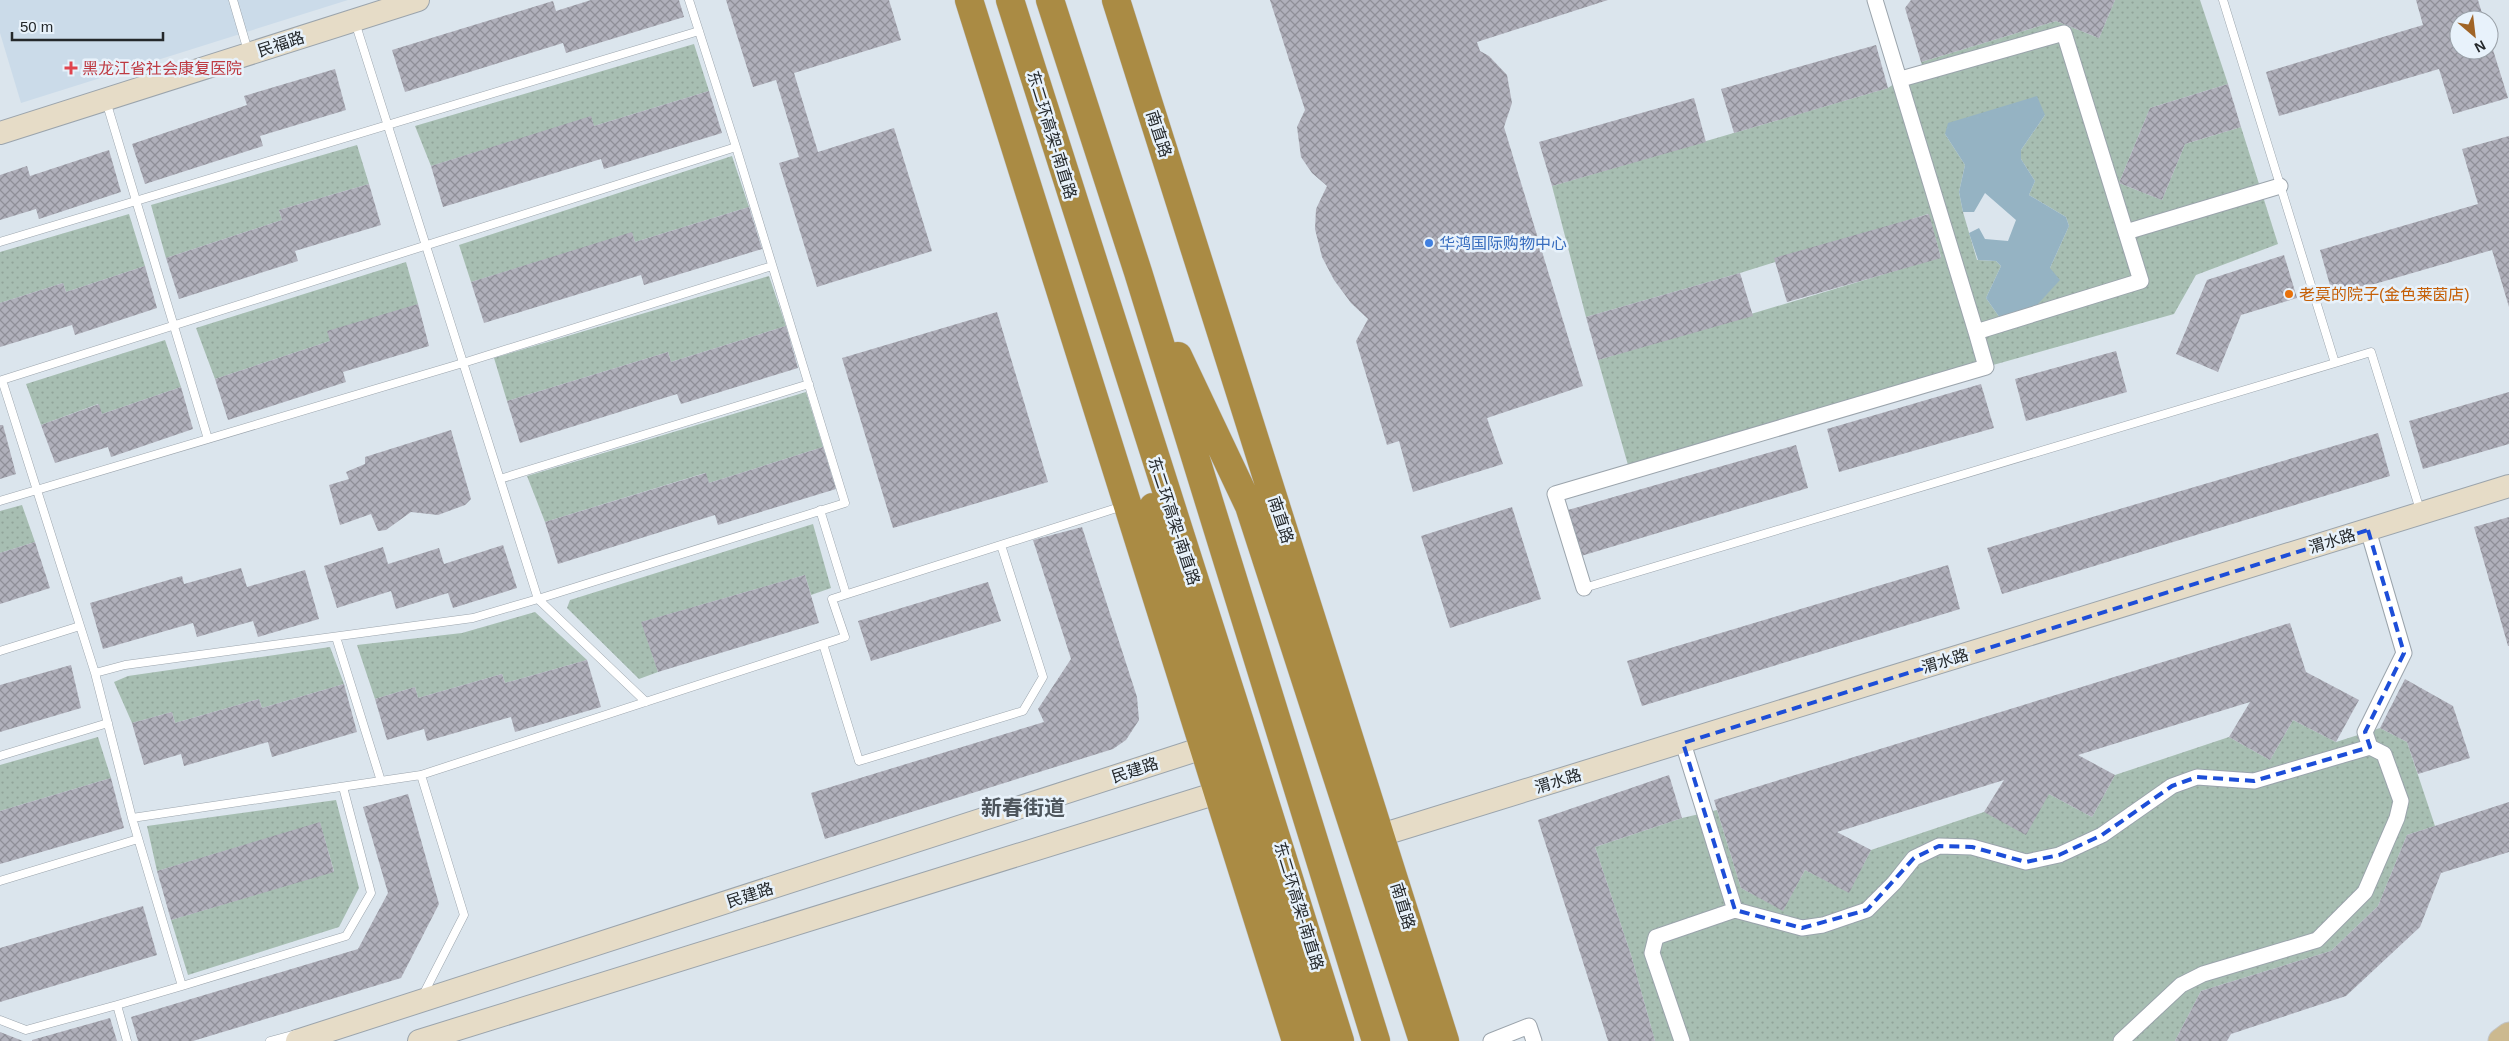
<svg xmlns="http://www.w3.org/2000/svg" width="2509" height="1041" font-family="Helvetica,'Noto Sans SC',sans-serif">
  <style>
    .built { fill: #cbdbe9 }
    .garden { fill: url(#garden-dots) }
    .water { fill: #95b3c3 }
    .building { fill: url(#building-cross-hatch) }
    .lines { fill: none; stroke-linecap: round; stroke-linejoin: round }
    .lane-casing { stroke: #9ba4ac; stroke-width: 9 }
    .street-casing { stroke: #9ba4ac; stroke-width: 17 }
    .secondary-casing { stroke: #9ba4ac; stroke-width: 24 }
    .primary-casing { stroke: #c2c3c4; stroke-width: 27 }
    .highway-casing { stroke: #c2c3c4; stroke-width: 29 }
    .lane { stroke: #fff; stroke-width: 8 }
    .street { stroke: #fff; stroke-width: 15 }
    .secondary { stroke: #e6dcc7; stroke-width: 22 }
    .primary { stroke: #ccb98f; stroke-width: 25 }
    .highway { stroke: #aa8b44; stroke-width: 28 }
    .marked { fill: none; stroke: #1d4ed8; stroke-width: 4; stroke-dasharray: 10 6; stroke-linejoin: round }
    .health-dot { fill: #e0444e; stroke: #e8f2fb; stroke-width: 2 }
    .shop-dot { fill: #3f7fe0; stroke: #e8f2fb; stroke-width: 2 }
    .food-dot { fill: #e8710a; stroke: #e8f2fb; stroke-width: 2 }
    .labels { text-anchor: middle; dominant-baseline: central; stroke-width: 5; stroke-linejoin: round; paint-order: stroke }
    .street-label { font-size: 16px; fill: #24282b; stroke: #e8f2fb }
    .health-label { font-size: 16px; fill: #be3a42; stroke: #e8f2fb; text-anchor: start }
    .shop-label { font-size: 16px; fill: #366cbe; stroke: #e8f2fb; text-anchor: start }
    .food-label { font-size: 16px; fill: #c56008; stroke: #e8f2fb; text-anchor: start }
    .district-label { font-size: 21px; font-weight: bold; fill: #4e565d; stroke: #e8f2fb }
  </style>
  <defs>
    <pattern id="garden-dots" width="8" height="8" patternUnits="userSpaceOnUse" patternTransform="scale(1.25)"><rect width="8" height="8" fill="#a7beb2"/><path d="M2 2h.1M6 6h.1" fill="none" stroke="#90a399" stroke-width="1.8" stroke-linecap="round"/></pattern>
    <pattern id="building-cross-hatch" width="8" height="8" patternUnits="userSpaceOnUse" patternTransform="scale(1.25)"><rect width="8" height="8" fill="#b0b0bb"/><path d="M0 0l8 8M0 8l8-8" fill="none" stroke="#8f8f98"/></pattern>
  </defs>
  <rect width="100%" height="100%" fill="#dbe5ed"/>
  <path class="built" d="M0,0H348L21,103L0,33Z"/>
  <path class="garden" d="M2115,0H2200L2228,84L2150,108L2119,183L2162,200L2185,144L2241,127L2278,244L2196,275L2174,314L1986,367L1976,332L2036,306L2050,268L2069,226L2066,217L2029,195L2035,181L2021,159V150L2045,115L1945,134L1965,165L1959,192L1963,212L1977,260L1996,261L2001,266L1986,298L2000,318L1967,330L1979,369L1630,472L1598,360L1941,257L1928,214L1740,273L1586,317L1552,186L1888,88L1901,79L1925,73L1921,62L2056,21L2099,38Z
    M694,44L709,91L594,126L591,117L431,166L415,126Z
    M357,145L369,184L279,210L282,220L166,258L151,205Z
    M732,156L749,207L635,242L632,233L471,282L459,245Z
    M129,214L145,266L66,292L63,283L0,303V252Z
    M406,262L418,304L330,341L215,379L196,328Z
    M769,276L786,326L671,362L668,352L507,401L494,358Z
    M165,340L181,387L102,414L98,404L41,425L26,384Z
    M806,392L823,447L709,483L705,473L545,522L527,476Z
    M22,505L35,542L0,553V511Z
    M813,524L831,588L811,595L805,575L642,622L658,672L639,679L567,608L570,600Z
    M535,612L587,660L505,683L502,674L418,698L415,687L375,699L357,645L462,633Z
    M330,647L344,684L262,708L259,699L175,723L172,712L132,723L114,682L128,676Z
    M2293,720L2336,742L2380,728L2407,742L2435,826L2407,835L2378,906L2331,951L2201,991L2175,1041H1655L1631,955L1595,847L1682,818L1717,810L1741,888L1783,910L1805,870L1849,892L1871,850L1984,812L2049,794L2092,817L2115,775L2229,737L2270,760Z
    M98,737L111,778L0,811V765Z
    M336,800L359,888L339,927L188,975L171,920L334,871L320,823L157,871L147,826Z"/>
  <path class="water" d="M2037,96L2045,115L2021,150V159L2035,181L2029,195L2066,217L2069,226L2050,268L2060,280L2036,306L2000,318L1986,298L2001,266L1996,261L1978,260L1969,233L1979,228L1985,239L2008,241L2016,220L1985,193L1974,212H1963L1959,192L1965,165L1945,134L1948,123Z"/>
  <path class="building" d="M591,0H679L684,17L566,53L563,43L405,92L392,50L553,1L556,11Z
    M726,0H889L901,40L794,73L818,152L894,128L932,251L817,287L779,163L799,157L776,80L753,87Z
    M1270,0H1608L1477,42L1480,51L1489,56L1507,75L1512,103L1504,127L1583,386L1487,418L1503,464L1413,492L1399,441L1387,445L1356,341L1368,319L1351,303L1334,280L1322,257L1315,229L1316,209L1327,186L1312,173L1301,157L1297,127L1305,110Z
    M1911,0H2115L2099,38L2056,21L1921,62L1905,8Z
    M2416,0H2478L2484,20H2459V50H2489V37L2508,98L2453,114L2439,69L2279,116L2266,72L2423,25Z
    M1876,45L1888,88L1734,133L1721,89Z
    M335,69L346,110L260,136L263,146L145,184L132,144L247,105L244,96Z
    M2228,84L2241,127L2185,144L2162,200L2119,183L2150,108Z
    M709,91L722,133L604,169L601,159L443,207L431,166L591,116L594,126Z
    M1694,98L1706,142L1552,186L1539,142Z
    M2509,136V307L2492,250L2333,296L2320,250L2478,204L2462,149Z
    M109,150L121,192L39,219L36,209L0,220V175L27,166L30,176Z
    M369,184L381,225L295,251L298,261L179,299L166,258L282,220L279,210Z
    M749,207L762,249L644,285L641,275L484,323L471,282L632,232L635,242Z
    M1929,214L1941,258L1787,302L1774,258Z
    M2284,255L2297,298L2241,315L2218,372L2176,354L2207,280Z
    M145,266L157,308L75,335L72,325L0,347V303L63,283L66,292Z
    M1740,273L1753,316L1598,360L1586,317Z
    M418,304L429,346L343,372L346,382L228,420L215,379L330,341L327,331Z
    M997,312L1048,482L893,528L842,358Z
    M786,326L798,368L681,404L677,394L520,443L507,401L668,352L671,362Z
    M2116,351L2127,392L2026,421L2015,379Z
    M1981,384L1994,428L1839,472L1827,429Z
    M181,387L193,429L111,457L108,447L55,463L41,425L99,404L102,414Z
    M2509,392V444L2423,469L2409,421Z
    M0,425H3L16,474L0,479Z
    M451,430L471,499L465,505L438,515L411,512L386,530L378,531L371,514L340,525L329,485L349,479L346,472L365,464V457Z
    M2378,433L2390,476L2002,594L1987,548Z
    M1796,445L1808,488L1581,556L1568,510Z
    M823,447L836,489L718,525L715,515L558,564L545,522L706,473L709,483Z
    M1512,507L1541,599L1450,628L1421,536Z
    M2509,517V646H2508L2474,527Z
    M1082,527L1137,697L1139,720L1126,740L1113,749L825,839L811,793L1044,722L1038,709L1071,659L1033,540Z
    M35,542L50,588L0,604V553Z
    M503,545L517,588L453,608L448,593L396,609L391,591L337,608L324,566L383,547L388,564L439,548L444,564Z
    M1948,565L1960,609L1642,706L1627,661Z
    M241,568L247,587L305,570L319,619L258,637L253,621L197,637L193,623L103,649L90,603L182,576L184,584Z
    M805,575L819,623L658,672L641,622Z
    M988,582L1001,621L871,661L858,621Z
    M2290,623L2306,672L2359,700L2336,742L2293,720L2270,760L2229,737L2250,702L2078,755L2115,775L2092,817L2049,794L2026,835L1984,812L2004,780L1837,832L1871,850L1849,893L1805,870L1783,911L1741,888L1714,800Z
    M587,660L601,707L515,732L511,717L427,741L424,729L387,740L375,699L415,687L418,698L502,674L505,683Z
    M71,665L81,708L0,732V685Z
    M2405,679L2453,706L2470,758L2418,774L2407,742L2380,728Z
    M344,684L357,732L272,757L268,742L184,766L181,754L144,765L132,723L172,712L175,723L259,699L262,708Z
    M1669,775L1682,818L1595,847L1631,955L1655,1041H1608L1538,820Z
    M111,778L124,828L0,864V811Z
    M408,794L439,904L401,978L193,1041H138L131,1017L358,949L388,893L363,807Z
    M2509,802V852L2441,873L2420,927L2346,996L2231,1034L2227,1041H2175L2201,991L2331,951L2378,906L2407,835Z
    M320,822L334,872L171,920L157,871Z
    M143,906L157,955L0,1002V948Z
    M110,1018L117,1041H32V1040Z
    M0,1032L23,1041H0Z"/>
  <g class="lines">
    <defs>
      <path id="lane" d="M233,0L248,51
        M689,0L736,147
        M2223,0L2335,363L2371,352L2420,510
        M106,101L208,439
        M0,242L699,31
        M500,479L809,384
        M0,501L463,363L772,266
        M820,510L846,594
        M1584,588L2335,363
        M336,637L381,781
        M823,644L859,761L1023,711L1043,677L1001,545
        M0,651L80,626
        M95,673L2,380L736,147L845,503L538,599C477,407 416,214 355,22
        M646,702L538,599L473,618L125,665L95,673L132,818L421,775L845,637L832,599L1123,506
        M0,756L108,723
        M421,775L464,915L423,995
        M0,881L138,839
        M182,986L346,936L371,893L343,787
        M0,1020L26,1030L117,1005
        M127,1041L117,1005L182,986L132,818
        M270,1041L296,1034"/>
      <path id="street" d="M1875,0L1976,332L2141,281L2064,33L1901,79
        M2126,232L2280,186
        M2368,530L2404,653L2365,732L2370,747
        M1584,588L1555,494L1986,367L1976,332
        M1683,743L1735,910
        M1491,1041L1529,1026L1534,1041
        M1682,1041L1652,953L1656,937L1735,910L1802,928L1823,925L1867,910L1894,883L1914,858L1939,846L1972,847L2026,862L2059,855L2102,835L2172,786L2197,777L2254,781L2370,747L2384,754L2401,801L2397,818L2365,892L2317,940L2203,974L2181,985L2121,1041"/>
      <path id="secondary" d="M0,133L418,0
        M1381,835L2509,486
        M297,1041L1203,748
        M419,1041L1217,793"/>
      <path id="primary" d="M2501,1041L2509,1035"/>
      <path id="highway" d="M969,0L1296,1041
        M1010,0C1118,347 1233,693 1340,1041
        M1050,0L1138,272L1376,1041
        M1116,0L1445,1041
        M1178,356L1249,506L1423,1041
        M1153,507L1162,548L1317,1041"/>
    </defs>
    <use href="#lane" class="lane-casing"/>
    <use href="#street" class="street-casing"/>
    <use href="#secondary" class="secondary-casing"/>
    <use href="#primary" class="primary-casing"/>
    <use href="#highway" class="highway-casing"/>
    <use href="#lane" class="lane"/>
    <use href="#street" class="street"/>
    <use href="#secondary" class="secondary"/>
    <use href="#primary" class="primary"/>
    <use href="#highway" class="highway"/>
  </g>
  <path class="marked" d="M2368,530L2404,653L2365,732L2370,747L2254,781L2197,777L2172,786L2102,835L2059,855L2026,862L1972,847L1939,846L1914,858L1867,910L1802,928L1735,910L1683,743Z"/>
  <path class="health-dot" d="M68.5 60.5h5v5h5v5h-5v5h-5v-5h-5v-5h5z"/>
  <circle class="shop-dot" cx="1429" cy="243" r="5"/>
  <circle class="food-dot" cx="2289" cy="294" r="5"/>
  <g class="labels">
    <g class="street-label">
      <text transform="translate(281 44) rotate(-18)">民福路</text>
      <text transform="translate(1159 134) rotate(72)">南直路</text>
      <text transform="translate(1052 135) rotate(73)">东二环高架-南直路</text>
      <text transform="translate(1281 520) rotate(72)">南直路</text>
      <text transform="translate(1174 521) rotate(72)">东二环高架-南直路</text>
      <text transform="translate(2332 541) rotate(-17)">渭水路</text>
      <text transform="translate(1945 661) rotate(-17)">渭水路</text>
      <text transform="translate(1135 770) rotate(-18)">民建路</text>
      <text transform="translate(1558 781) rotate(-17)">渭水路</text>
      <text transform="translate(750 895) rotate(-18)">民建路</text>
      <text transform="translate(1299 906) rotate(73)">东二环高架-南直路</text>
      <text transform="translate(1403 906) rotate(73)">南直路</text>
    </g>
    <g class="health-label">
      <text x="82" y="68">黑龙江省社会康复医院</text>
    </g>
    <g class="shop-label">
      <text x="1439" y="243">华鸿国际购物中心</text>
    </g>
    <g class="food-label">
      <text x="2299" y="294">老莫的院子(金色莱茵店)</text>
    </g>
    <g class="district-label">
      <text x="1023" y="807">新春街道</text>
    </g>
  </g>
  <g transform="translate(2474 35) rotate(152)"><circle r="24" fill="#e8f2fb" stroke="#9aa1a8"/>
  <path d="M0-4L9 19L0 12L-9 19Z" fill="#a06426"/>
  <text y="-8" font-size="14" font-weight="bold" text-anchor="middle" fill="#24282b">N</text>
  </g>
  <path d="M12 32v8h151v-8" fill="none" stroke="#24282b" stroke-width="2.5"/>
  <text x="20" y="32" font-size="15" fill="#24282b" stroke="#e8f2fb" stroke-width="4" paint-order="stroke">50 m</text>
</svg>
